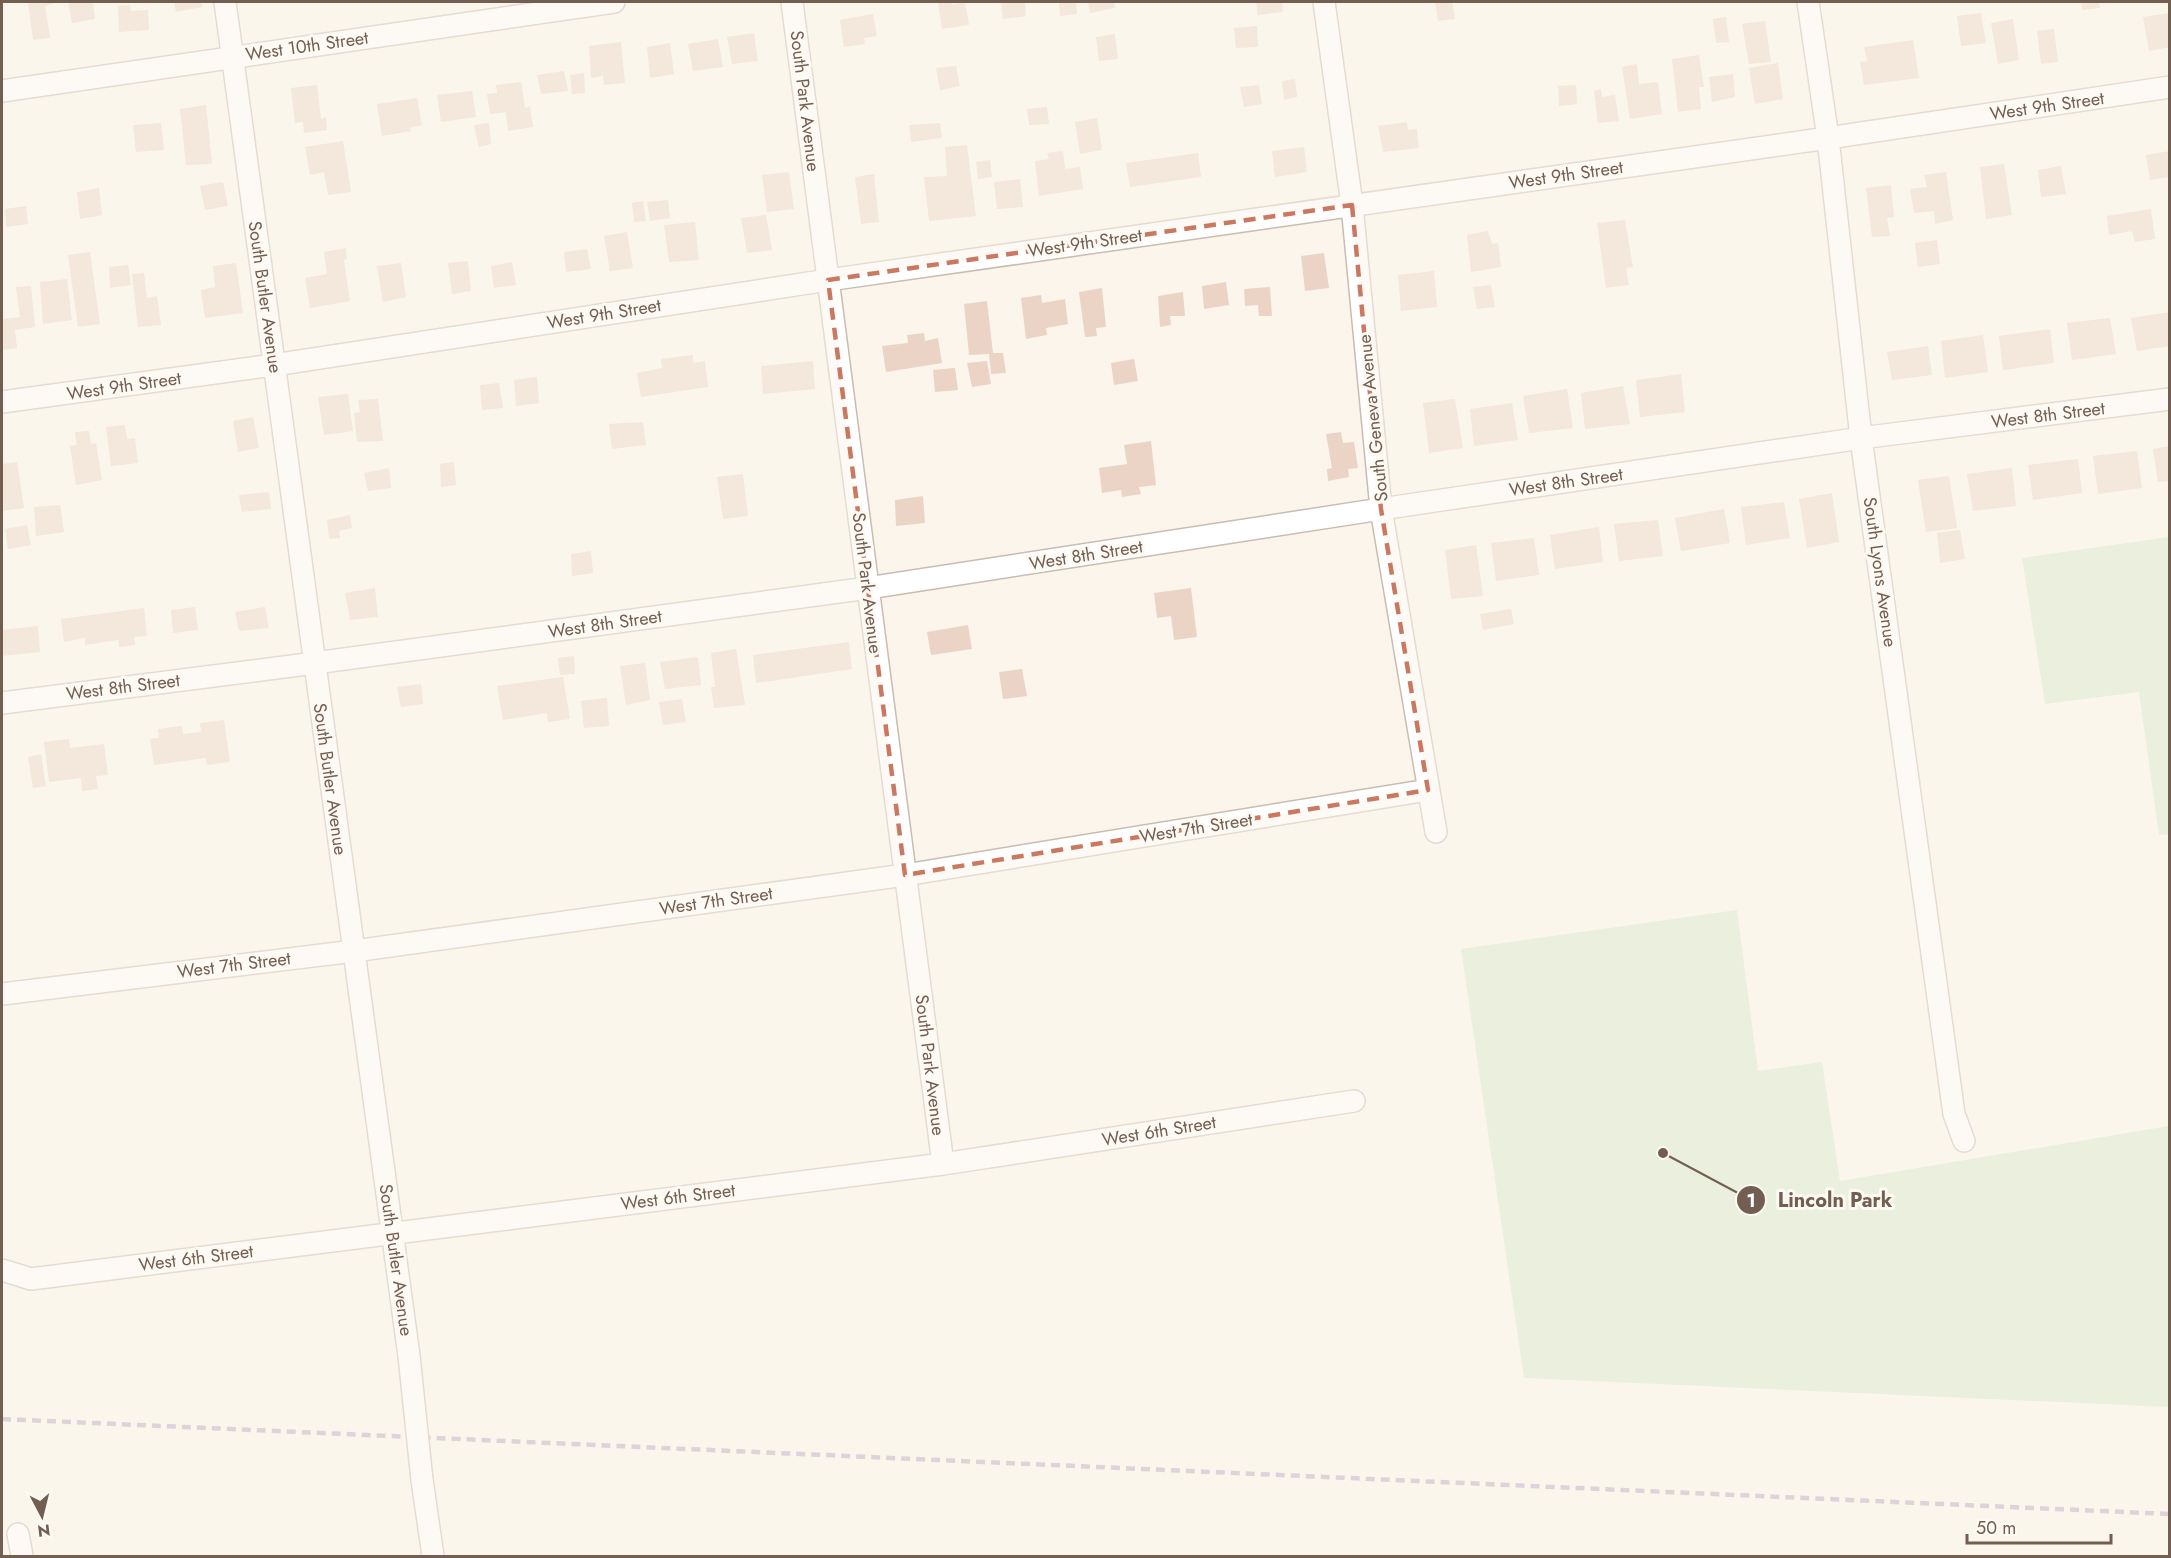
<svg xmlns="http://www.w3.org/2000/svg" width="2171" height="1558" font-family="Jost,sans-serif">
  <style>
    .green { fill: #d7e7cc }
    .building { fill: #ebd4c5 }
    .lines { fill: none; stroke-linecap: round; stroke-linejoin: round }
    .minor-casing { stroke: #c9bcb0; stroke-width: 24 }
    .minor { stroke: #fff; stroke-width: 21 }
    .rail { stroke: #b8abc4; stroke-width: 4.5; stroke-dasharray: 9 6; stroke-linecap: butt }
    .minor-bridge-casing { stroke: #c9bcb0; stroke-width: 24; stroke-linecap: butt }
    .minor-bridge { stroke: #fff; stroke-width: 21 }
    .marked { fill: none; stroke: #cb7860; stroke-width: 4.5; stroke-dasharray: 12 8; stroke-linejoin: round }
    .labels { text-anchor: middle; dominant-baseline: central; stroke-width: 6; stroke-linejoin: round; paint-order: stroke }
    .street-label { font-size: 18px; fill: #735e52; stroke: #fdf9f3 }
    .leader { fill: none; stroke: #735e52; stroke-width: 2 }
    .callout-dot { fill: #735e52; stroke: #fdf9f3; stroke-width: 2 }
    .mark-label { font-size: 18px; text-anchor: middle; font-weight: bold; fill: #fff }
    .callout-label { font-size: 20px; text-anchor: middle; font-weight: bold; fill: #735e52; stroke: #fdf9f3; stroke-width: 6; stroke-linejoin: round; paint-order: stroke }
  </style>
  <rect width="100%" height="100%" fill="#fbf5ec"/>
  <path class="green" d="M2169,537L2170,834L2159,835L2139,692L2045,704L2022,558Z
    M1737,910L1758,1071L1822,1062L1840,1181L2169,1126V1407L1524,1378L1461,949Z"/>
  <path class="building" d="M28,2H58L45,6L50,38L33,40Z
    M68,2H93L95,19L72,23Z
    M174,2H201L202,7L176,12Z
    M938,2H952V5L965,2L969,25L942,29Z
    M1001,2H1025L1026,16L1003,19Z
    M1059,2H1076L1077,14L1060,16Z
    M1088,2H1114L1115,8L1090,13Z
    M1256,2H1282L1283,12L1258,15Z
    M1435,2H1452L1455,19L1438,21Z
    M2081,2H2099L2100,8L2082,10Z
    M130,5L131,11L148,10L149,30L119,32L118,6Z
    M1981,13L1986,43L1961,46L1957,16Z
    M2170,13V47L2149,51L2143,17Z
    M873,14L877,36L864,38L865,44L844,47L840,20Z
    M1726,17L1729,42L1716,43L1713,19Z
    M2013,19L2019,60L1998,64L1991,23Z
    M1765,21L1771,62L1749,64L1742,24Z
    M1257,26L1258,47L1236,48L1234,28Z
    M2054,29L2058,62L2041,64L2037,31Z
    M754,33L758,61L732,64L727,37Z
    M1115,34L1118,59L1099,61L1096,37Z
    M718,39L723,67L693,71L688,44Z
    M1913,40L1919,78L1864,85L1860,62L1867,61L1864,47Z
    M621,42L625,83L604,85L603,76L591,78L589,46Z
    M670,43L674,74L650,78L647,47Z
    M1699,55L1704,87H1699L1701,109L1678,112L1672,59Z
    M1778,63L1783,99L1755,104L1749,68Z
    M1637,64L1639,84L1658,82L1662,114L1630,119L1622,67Z
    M956,66L960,86L940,90L936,68Z
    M564,71L568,91L541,94L537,75Z
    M584,73L585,93L572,94L570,75Z
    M1733,74L1735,97L1712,102L1709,77Z
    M1295,79L1297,97L1284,100L1282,81Z
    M521,82L525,108L530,106L533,127L508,131L506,112L490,114L487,94L497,93L496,85Z
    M317,85L321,119L326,117L327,130L304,133L303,122L295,123L291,88Z
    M1259,85L1262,104L1244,107L1240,87Z
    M1576,85L1577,104L1559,106L1558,86Z
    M1601,89L1602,97L1615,95L1619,121L1598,123L1594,91Z
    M472,91L476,117L441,122L437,95Z
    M417,98L422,125L409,128L411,131L382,136L377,104Z
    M206,105L212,164L186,165L180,109Z
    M1047,107L1049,124L1029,125L1027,109Z
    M1097,118L1102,150L1080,154L1075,122Z
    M1407,122L1408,130L1417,129L1419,148L1383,152L1378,126Z
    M161,123L164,150L136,152L133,125Z
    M489,123L491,144L479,147L474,125Z
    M940,123L942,138L911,142L909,125Z
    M343,141L351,192L328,195L324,172L310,175L305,147Z
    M967,145L976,216L929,221L924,177L947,176L945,147Z
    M1304,147L1307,172L1275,177L1272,151Z
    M1063,151L1065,169L1080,167L1083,189L1039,196L1035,161L1049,159L1047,153Z
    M2170,151V177L2150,180L2146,155Z
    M1198,153L1201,177L1130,187L1126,163Z
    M990,160L992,177L978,179L976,162Z
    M2004,164L2012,215L1986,219L1980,167Z
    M2061,166L2066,194L2041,197L2038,170Z
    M789,172L794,209L767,212L762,175Z
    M1946,172L1953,220L1935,224L1934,211L1914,213L1910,189L1927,187L1924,175Z
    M874,174L879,222L861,224L855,177Z
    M1020,179L1023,207L997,209L994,182Z
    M223,182L228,206L205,210L200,186Z
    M1891,185L1894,217L1887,218L1890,236L1872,237L1866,188Z
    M99,188L102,215L80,219L77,192Z
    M668,200L670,218L650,221L647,202Z
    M643,201L646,221L634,222L632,203Z
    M26,206L28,224L6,227L5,209Z
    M2151,209L2155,239L2135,242L2132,231L2109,235L2107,216Z
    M766,215L772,250L747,253L741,218Z
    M1625,220L1633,267L1626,268L1629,285L1606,288L1597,223Z
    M695,222L699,260L669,262L664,225Z
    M1488,231L1492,244L1498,243L1501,267L1471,272L1467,235Z
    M627,232L633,268L610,271L604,236Z
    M1937,240L1940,264L1918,267L1915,243Z
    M346,248L347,259L344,260L350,301L310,308L305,278L327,274L324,252Z
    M587,249L591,269L566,272L564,252Z
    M90,252L100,324L78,327L68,255Z
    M1324,253L1329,288L1305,291L1301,256Z
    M468,261L471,291L452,294L448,263Z
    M512,262L516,285L494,288L491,266Z
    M236,263L243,313L205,318L201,290L215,287L213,266Z
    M401,263L406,297L383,302L377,266Z
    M128,265L131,285L110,288L109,267Z
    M1434,271L1437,307L1401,311L1398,275Z
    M144,273L147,298L157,296L161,325L138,327L132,274Z
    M67,279L72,320L43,324L40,282Z
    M1226,282L1229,305L1204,309L1202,286Z
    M1491,285L1495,307L1477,309L1473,287Z
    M31,286L35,327L15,330L17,348L2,350L3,319L20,317L16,287Z
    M1270,287L1272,316H1259L1258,305L1245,306L1244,289Z
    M1102,288L1106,327L1096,328L1097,336L1085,337L1079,292Z
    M1183,292L1185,316H1170L1171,325L1160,327L1158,296Z
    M1041,295L1042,303L1065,299L1068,324L1046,328L1047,335L1026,339L1021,298Z
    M987,301L993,353H1003L1006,373L991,374L989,354L969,355L964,304Z
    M2170,312V346L2137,351L2131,318Z
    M2110,318L2116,354L2072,360L2067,323Z
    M2050,329L2054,363L2003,370L1999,336Z
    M924,333L925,341L938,338L942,363L886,372L882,346L908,343L907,335Z
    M1983,335L1988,372L1945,378L1941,341Z
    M1928,346L1932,375L1892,380L1887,352Z
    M693,355V363L705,361L708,387L641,397L637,373L662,368L661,359Z
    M1134,359L1138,381L1114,385L1111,363Z
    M813,361L815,389L763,394L761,366Z
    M987,361L991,384L972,387L967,363Z
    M955,368L958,390L935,392L933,370Z
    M1681,374L1685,412L1640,417L1636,380Z
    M537,377L539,403L516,406L514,380Z
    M499,383L503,408L482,410L480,385Z
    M1623,386L1630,424L1585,429L1581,393Z
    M1567,389L1573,428L1529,433L1523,396Z
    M348,394L353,431L324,435L318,397Z
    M378,399L383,441L357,442L354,413L360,412L358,400Z
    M1455,399L1463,448L1429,453L1423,403Z
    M1512,403L1518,440L1474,446L1470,409Z
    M253,417L259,448L238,452L233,421Z
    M643,422L646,445L612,449L609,424Z
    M125,425L127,439L135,438L138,463L111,466L106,427Z
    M89,431L91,444L96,443L102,480L76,485L70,446L77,445L75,432Z
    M1341,432L1343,443L1354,442L1358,468L1348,469L1349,477L1328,481L1327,469L1332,468L1326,434Z
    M1151,441L1156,485L1139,487L1141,494L1122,497L1121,490L1102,493L1099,468L1127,464L1124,445Z
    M2170,446V481L2158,482L2153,449Z
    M2137,451L2142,488L2098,494L2093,456Z
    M2078,459L2082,493L2033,500L2028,465Z
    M17,462L24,508L2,511V464Z
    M454,462L456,485L441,487L440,464Z
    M389,468L391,488L368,491L364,473Z
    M2012,468L2016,506L1973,511L1967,474Z
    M743,474L748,516L723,519L717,477Z
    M1949,476L1957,528L1926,532L1918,480Z
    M269,492L271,509L242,512L239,495Z
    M1832,493L1839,542L1807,548L1799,499Z
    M923,496L925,523L896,526L895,500Z
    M1784,502L1790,538L1746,545L1741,507Z
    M60,505L64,532L36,536L34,507Z
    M1724,509L1730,543L1681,551L1675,518Z
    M350,515L352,528L339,531L340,538L329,539L327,520Z
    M1658,520L1663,556L1619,561L1614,524Z
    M27,525L31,545L8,549L5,529Z
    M1599,527L1603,562L1555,569L1550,535Z
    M1960,530L1965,559L1940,563L1937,533Z
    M1534,538L1539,575L1496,581L1491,543Z
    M1476,545L1483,596L1451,599L1445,550Z
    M591,551L593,573L572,576L571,554Z
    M375,588L378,617L350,620L345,593Z
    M1191,588L1197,637L1174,640L1171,616L1157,618L1154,593Z
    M195,607L198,630L173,633L171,610Z
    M265,607L269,628L239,631L235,612Z
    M144,608L147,636L134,637L135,645L119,647L118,640L85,645V638L64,642L61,619Z
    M1511,609L1514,624L1483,630L1480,614Z
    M968,625L972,649L931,655L927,632Z
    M38,626L40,652L2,656V630Z
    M849,642L852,669L756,683L753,655Z
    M736,649L745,705L714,708L711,687H715L711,653Z
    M574,656L575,674L560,675L558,658Z
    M698,657L701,685L665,689L660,662Z
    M645,663L650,700L626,705L620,666Z
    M1022,669L1027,696L1003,699L999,672Z
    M563,677L570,719L548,722L547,713L503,720L497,686Z
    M421,684L423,704L401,707L397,687Z
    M607,698L609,726L584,728L581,701Z
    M682,699L686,722L663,725L659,702Z
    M224,720L230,762L207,765L206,758L154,765L150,739L159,738L158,729L182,726L183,734L201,732L200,723Z
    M69,739L70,748L104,744L108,775L96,776L98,789L82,791L81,778L49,782L44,742Z
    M41,754L46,786L33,788L28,757Z"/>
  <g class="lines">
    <defs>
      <path id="minor" d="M225,2L409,1356
        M792,2L943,1164
        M1324,2L1352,205L1381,509L1436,832
        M1808,2L1828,138L1861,438L1954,1114L1964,1141
        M2,91L614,2
        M2,402L274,365L828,280L1828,138L2170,87
        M2,703L315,663L868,588L1381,509L1861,438L2170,399
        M2,994L354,951L905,875L1428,790
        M2,1270L31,1279L943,1164L1354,1101
        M422,1480L433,1556
        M18,1534L22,1556"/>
    </defs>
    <use href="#minor" class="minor-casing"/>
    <use href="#minor" class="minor"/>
    <path class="rail" d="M2,1419L2170,1514"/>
    <defs>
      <path id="minor-bridge" d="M409,1356L422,1480"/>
    </defs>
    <use href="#minor-bridge" class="minor-bridge-casing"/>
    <use href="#minor-bridge" class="minor-bridge"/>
  </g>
  <path d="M0 0H2171V1558H0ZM1352,205L1381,509L1428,790L905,875L828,280Z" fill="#fbf5ec" fill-opacity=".55" fill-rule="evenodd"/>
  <path class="marked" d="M1352,205L1381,509L1428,790L905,875L828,280Z"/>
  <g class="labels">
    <g class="street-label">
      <text transform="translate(307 46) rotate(-8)">West 10th Street</text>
      <text transform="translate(805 101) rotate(83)">South Park Avenue</text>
      <text transform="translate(2047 106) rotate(-8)">West 9th Street</text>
      <text transform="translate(1566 175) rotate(-8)">West 9th Street</text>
      <text transform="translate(1085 243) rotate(-8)">West 9th Street</text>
      <text transform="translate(265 297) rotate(82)">South Butler Avenue</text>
      <text transform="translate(604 314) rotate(-9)">West 9th Street</text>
      <text transform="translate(124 386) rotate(-8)">West 9th Street</text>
      <text transform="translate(2048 415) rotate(-7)">West 8th Street</text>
      <text transform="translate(1373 418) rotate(-96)">South Geneva Avenue</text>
      <text transform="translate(1566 482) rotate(-8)">West 8th Street</text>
      <text transform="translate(1086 555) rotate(-9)">West 8th Street</text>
      <text transform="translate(1880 572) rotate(82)">South Lyons Avenue</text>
      <text transform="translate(867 583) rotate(83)">South Park Avenue</text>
      <text transform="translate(605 624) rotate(-8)">West 8th Street</text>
      <text transform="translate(123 687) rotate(-7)">West 8th Street</text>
      <text transform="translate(330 779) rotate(82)">South Butler Avenue</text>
      <text transform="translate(1196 828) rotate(-9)">West 7th Street</text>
      <text transform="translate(716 901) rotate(-8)">West 7th Street</text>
      <text transform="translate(234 965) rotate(-7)">West 7th Street</text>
      <text transform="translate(930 1065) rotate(83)">South Park Avenue</text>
      <text transform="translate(1159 1131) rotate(-9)">West 6th Street</text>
      <text transform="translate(678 1197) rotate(-7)">West 6th Street</text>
      <text transform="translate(196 1258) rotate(-7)">West 6th Street</text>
      <text transform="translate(396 1260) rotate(82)">South Butler Avenue</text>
    </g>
  </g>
  <path class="leader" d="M1663 1153L1751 1200"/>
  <g class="callout-dot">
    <circle cx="1663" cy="1153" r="6"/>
    <circle cx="1751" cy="1200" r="15"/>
  </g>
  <g class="mark-label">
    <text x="1751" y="1207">1</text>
  </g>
  <g class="callout-label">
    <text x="1835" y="1207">Lincoln Park</text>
  </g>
  <rect width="2171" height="1558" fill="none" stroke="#735e52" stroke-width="6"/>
  <g transform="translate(42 1516) rotate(173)" stroke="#fdf9f3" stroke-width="4.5" paint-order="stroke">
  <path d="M0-4.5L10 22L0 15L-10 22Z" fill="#735e52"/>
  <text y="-9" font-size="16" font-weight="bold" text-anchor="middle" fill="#735e52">N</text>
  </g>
  <path d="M1967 1534v9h144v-9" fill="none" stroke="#735e52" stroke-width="3"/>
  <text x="1976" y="1534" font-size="18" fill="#735e52" stroke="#fdf9f3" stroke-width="4.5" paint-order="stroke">50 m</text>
</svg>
